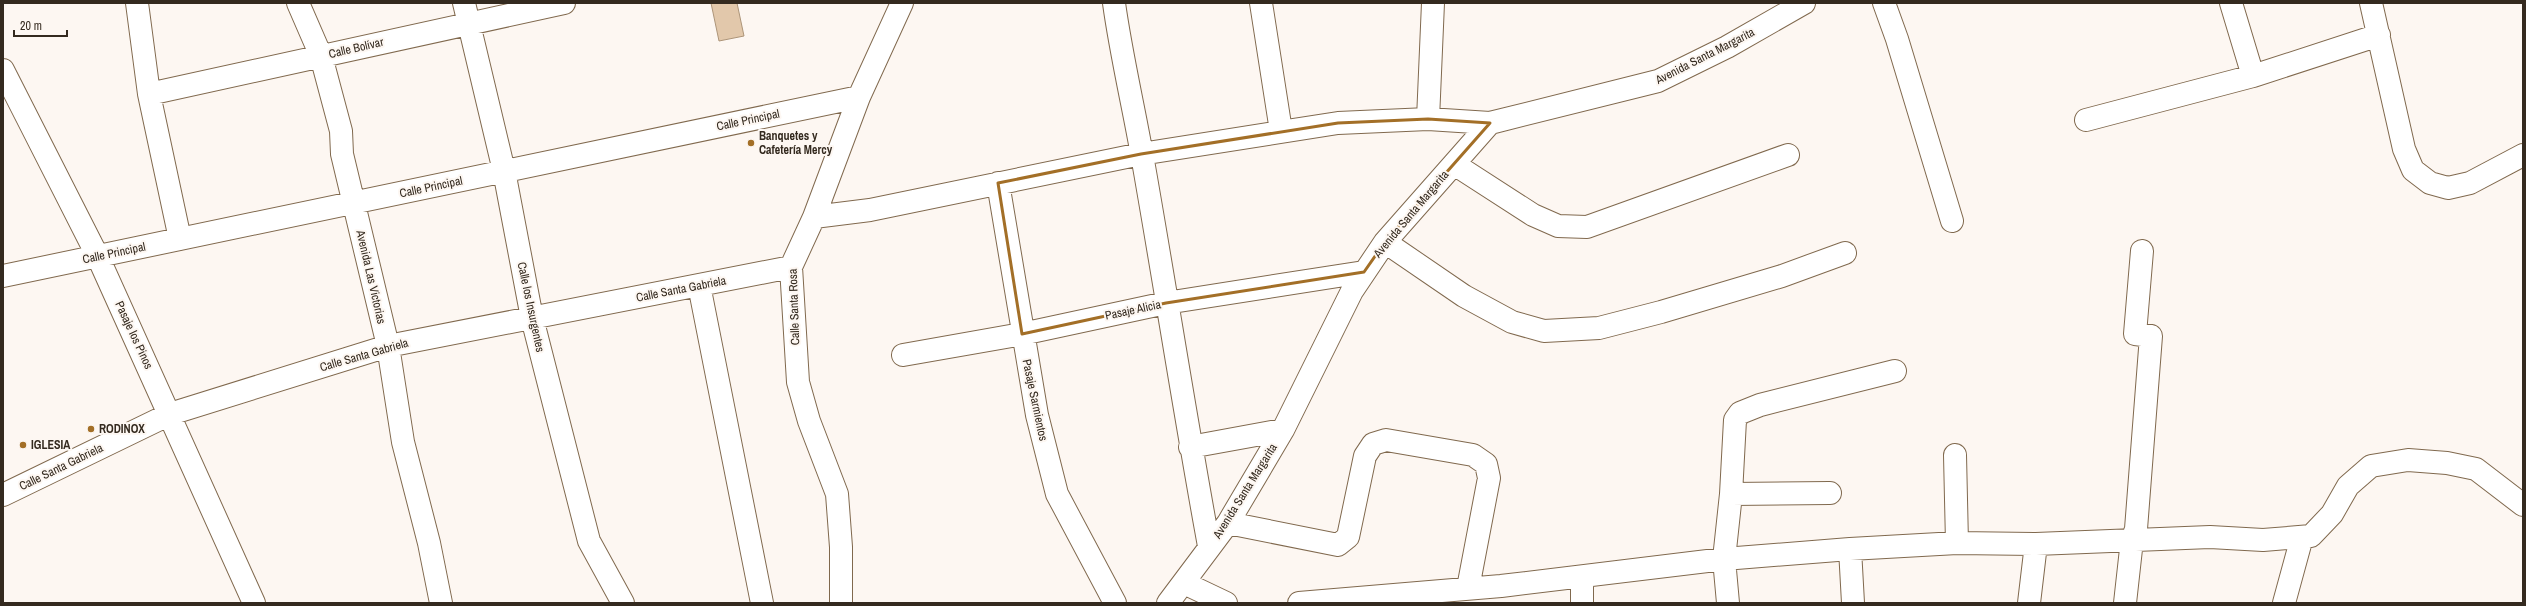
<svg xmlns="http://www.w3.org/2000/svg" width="2526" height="606" font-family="'Archivo Narrow',sans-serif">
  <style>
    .building { fill: #e2c8ab; stroke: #ad9579 }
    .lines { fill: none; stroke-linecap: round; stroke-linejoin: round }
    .minor-casing { stroke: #80694e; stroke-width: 24 }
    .minor { stroke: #fff; stroke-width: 22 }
    .marked { fill: none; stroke: #a36f27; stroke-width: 3; stroke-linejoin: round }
    .poi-dot { fill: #a36f27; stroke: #fdf7f2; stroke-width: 1.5 }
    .labels { text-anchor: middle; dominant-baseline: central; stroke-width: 4; stroke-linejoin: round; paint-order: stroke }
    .street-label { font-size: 12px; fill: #342a1f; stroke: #fdf7f2 }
    .poi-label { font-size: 12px; font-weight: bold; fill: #342a1f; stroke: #fdf7f2; text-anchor: start }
  </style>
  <rect width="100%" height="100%" fill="#fdf7f2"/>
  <path class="building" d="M711,3H737L744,36L719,41Z"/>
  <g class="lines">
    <defs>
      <path id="minor" d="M137,3L149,94L180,239
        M298,3L321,56L341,131L342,154L388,346L403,442L429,543L441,603
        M464,3L504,171L532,318L589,541L623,603
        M1114,3C1121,54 1133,104 1142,155C1165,285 1185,416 1209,546
        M1261,3L1281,131
        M1884,3L1897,39L1952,221
        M2231,3L2253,76
        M2371,3L2404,149L2413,170L2430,183L2448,188L2470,183L2523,155
        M3,70L98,257L254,603
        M149,94L564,3
        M1428,119L1433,3
        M2086,120L2253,76L2379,35
        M1454,164L1533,215L1558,226L1587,227L1788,155
        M998,183L1037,415L1057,494L1115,603
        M814,217L870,210L1141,154L1338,123L1428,119L1490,123
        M1385,242L1464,296L1512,322L1544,331L1599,328L1661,312L1782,276L1845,253
        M3,276L859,97
        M699,285L762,603
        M903,355L1022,334L1166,303L1364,272
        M1190,447L1283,430
        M1955,455L1957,543
        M1731,494L1830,493
        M3,495L170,414L388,346L791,267
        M1228,523L1338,545L1348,537L1365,456L1373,444L1386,440L1473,455L1486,464L1489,478L1468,588
        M1850,549L1853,603
        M1184,583L1226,603
        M841,603V547L837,494L809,421L798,382L791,267L814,217L859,97L902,3
        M1168,603L1228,523L1283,430L1352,291L1385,242L1490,123L1658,81L1727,47L1804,3
        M1299,603L1501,586L1724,559L1850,549L1957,543L2036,544L2210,537L2263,540L2311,536L2332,514L2348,486L2371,466L2408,460L2447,463L2476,469L2523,505
        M1582,603V577
        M1728,603L1724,559L1731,494L1735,420L1740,413L1760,405L1895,371
        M2029,603L2036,544
        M2125,603L2132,540L2136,529L2151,336L2135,334L2142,251
        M2284,603L2302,537"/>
    </defs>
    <use href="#minor" class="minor-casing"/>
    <use href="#minor" class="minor"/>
  </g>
  <path class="marked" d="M1428,119L1490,123L1385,242L1364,272L1166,303L1022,334L998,183L1141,154L1338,123Z"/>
  <g class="poi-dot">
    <circle cx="751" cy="143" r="4"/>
    <circle cx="91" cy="429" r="4"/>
    <circle cx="23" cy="445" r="4"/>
  </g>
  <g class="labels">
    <g class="street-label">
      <text transform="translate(356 48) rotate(-13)">Calle Bolívar</text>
      <text transform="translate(1705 56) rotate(-27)">Avenida Santa Margarita</text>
      <text transform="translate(748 120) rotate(-12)">Calle Principal</text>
      <text transform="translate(431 187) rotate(-12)">Calle Principal</text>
      <text transform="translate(1411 214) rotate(-50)">Avenida Santa Margarita</text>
      <text transform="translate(114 253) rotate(-12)">Calle Principal</text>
      <text transform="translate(371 277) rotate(77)">Avenida Las Victorias</text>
      <text transform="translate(681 289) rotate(-11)">Calle Santa Gabriela</text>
      <text transform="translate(531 307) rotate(78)">Calle los Insurgentes</text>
      <text transform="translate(794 307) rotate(-92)">Calle Santa Rosa</text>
      <text transform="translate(1133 310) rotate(-12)">Pasaje Alicia</text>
      <text transform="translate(134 335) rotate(65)">Pasaje los Pinos</text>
      <text transform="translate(364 355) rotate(-16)">Calle Santa Gabriela</text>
      <text transform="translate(1035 400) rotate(78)">Pasaje Sarmientos</text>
      <text transform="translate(61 467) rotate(-26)">Calle Santa Gabriela</text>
      <text transform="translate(1245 491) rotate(-58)">Avenida Santa Margarita</text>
    </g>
    <g class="poi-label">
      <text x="759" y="136">Banquetes y<tspan x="759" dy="14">Cafetería Mercy</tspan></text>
      <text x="99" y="429">RODINOX</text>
      <text x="31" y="445">IGLESIA</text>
    </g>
  </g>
  <rect width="2526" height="606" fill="none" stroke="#342a1f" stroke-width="8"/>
  <path d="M14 30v6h53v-6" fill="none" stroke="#342a1f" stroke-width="2"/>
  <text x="20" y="30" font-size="12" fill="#342a1f" stroke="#fdf7f2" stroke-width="3" paint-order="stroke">20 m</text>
</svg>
